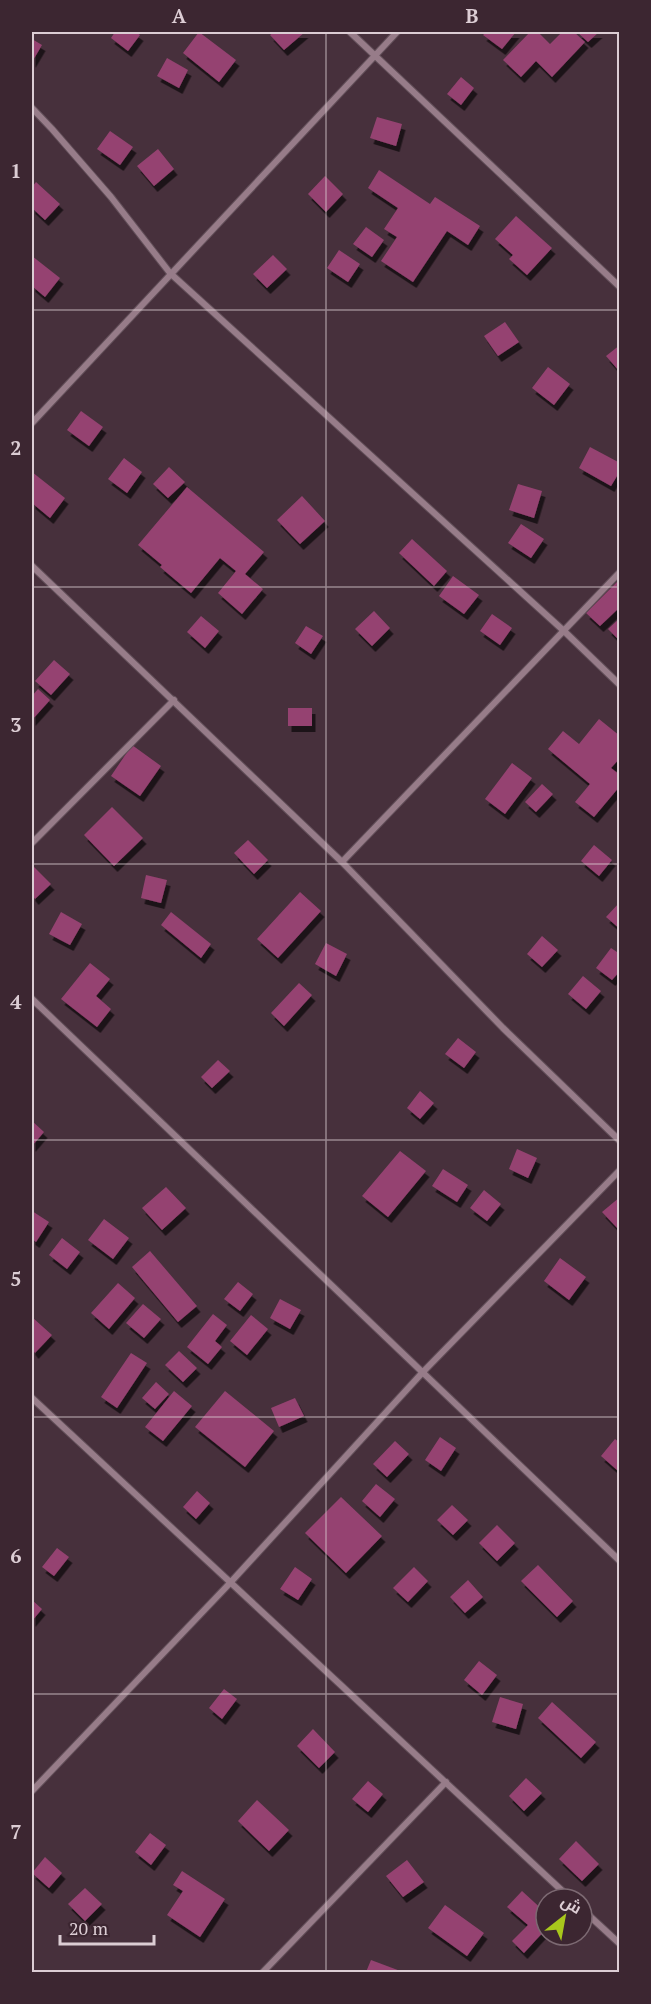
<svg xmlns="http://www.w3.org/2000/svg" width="651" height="2004" font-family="'PT Serif',Cairo,serif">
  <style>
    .building { fill: #954271; filter: url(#shadow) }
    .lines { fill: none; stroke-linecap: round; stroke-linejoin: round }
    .street-casing { stroke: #614e58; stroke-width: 8 }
    .street { stroke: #977c89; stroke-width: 6 }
    .grid { fill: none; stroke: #dccdd4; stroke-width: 1.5; stroke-opacity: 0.55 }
    .neatline { fill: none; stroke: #dccdd4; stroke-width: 2 }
    .grid-label { font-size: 20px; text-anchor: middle; font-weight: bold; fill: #dccdd4 }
  </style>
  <defs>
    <filter id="shadow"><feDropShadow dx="3.5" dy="6" stdDeviation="0" flood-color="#0009"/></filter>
  </defs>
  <rect width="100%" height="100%" fill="#47303c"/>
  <path class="building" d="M115,32H136L140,35L128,51L111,38Z
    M199,32L236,60L219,82L183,53Z
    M274,32H305L284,50L270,35Z
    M486,32H516L502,49L483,35Z
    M530,32H538L550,44L562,32H574L585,42L552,77L536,61L521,77L503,60Z
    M577,32H599L588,42Z
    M32,39L42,45L32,62Z
    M167,58L188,70L179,88L157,76Z
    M461,77L474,88L461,105L447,94Z
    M377,117L402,124L396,146L370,138Z
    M110,131L133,147L120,165L97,149Z
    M158,149L174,169L154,186L137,166Z
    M379,170L430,204L435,197L480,226L468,245L447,231L413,282L381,261L397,237L384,229L398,208L368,188Z
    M325,176L343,194L326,212L308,194Z
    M36,182L60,204L45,220L32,208V187Z
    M516,216L552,248L527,275L509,259L513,255L495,239Z
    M366,227L384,240L372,257L353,244Z
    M339,250L360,264L348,282L327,268Z
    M273,255L287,269L267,288L253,274Z
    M32,256L60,278L45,297L32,286Z
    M505,322L519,342L498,356L484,336Z
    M620,345V372L606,356Z
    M548,367L570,384L554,405L532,388Z
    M81,411L103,427L89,446L67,430Z
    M590,447L620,463V471L611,486L579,468Z
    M124,458L142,472L127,493L108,479Z
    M169,467L185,482L168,498L153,484Z
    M32,472L65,498L50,518L32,503Z
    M518,484L542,491L534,518L509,510Z
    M187,487L264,552L245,574L263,589L242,614L218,593L236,571L220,558L191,593L160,567L162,565L138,545Z
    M302,496L325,521L300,544L277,520Z
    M521,524L544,539L531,558L508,543Z
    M412,539L447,571L434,586L399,553Z
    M453,576L479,595L464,614L439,596Z
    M620,579V607L600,626L586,613Z
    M374,611L390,628L372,646L355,629Z
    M492,614L512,628L500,645L480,631Z
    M201,616L219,631L205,648L187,632Z
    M620,618V641L608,629Z
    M306,626L323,636L311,654L295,643Z
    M54,660L70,674L51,695L35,681Z
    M38,689L50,700L32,720V696Z
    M288,708H312V726H288Z
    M599,719L620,736V758L611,768L620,775V786L594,817L575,802L590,784L548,749L563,731L579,744Z
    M132,745L161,766L140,796L111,776Z
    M512,763L532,778L505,814L485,799Z
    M542,784L553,794L536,812L525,802Z
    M112,807L143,838L114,866L84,835Z
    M248,840L268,860L254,874L234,853Z
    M594,845L612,860L599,876L581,861Z
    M34,867L51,884L35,899L32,895V869Z
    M146,875L167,880L161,903L141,898Z
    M300,892L321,911L278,958L257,939Z
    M620,902V929L606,917Z
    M61,912L82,924L70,945L49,934Z
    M171,912L211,944L201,958L161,925Z
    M542,936L558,950L542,967L527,954Z
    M326,943L347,954L336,976L315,964Z
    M611,948L620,954V971L612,980L596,968Z
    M90,963L110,979L96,996L111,1009L97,1027L61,999Z
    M583,976L601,991L586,1009L568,994Z
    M299,983L312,995L284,1026L271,1013Z
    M458,1038L476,1052L464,1068L445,1054Z
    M218,1060L230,1071L212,1088L201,1077Z
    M420,1091L434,1103L420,1119L407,1108Z
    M32,1121L44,1132L32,1146Z
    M517,1149L537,1158L528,1178L509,1169Z
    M400,1151L426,1171L388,1217L362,1196Z
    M443,1169L468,1185L457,1202L432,1186Z
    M166,1187L186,1208L162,1230L142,1208Z
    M484,1190L501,1204L487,1221L470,1208Z
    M620,1197V1231L602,1212Z
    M32,1211L49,1222L36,1242L32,1239Z
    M104,1219L129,1238L113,1259L88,1240Z
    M62,1238L80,1252L67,1269L49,1255Z
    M150,1251L197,1306L178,1322L132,1267Z
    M560,1258L586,1277L569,1300L544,1281Z
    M238,1282L253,1294L240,1311L224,1299Z
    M118,1283L135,1298L109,1329L91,1313Z
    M280,1299L301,1310L290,1329L270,1318Z
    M143,1304L161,1319L144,1338L126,1323Z
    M213,1314L227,1325L215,1341L222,1347L208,1364L187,1347Z
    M251,1315L268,1329L247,1355L230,1341Z
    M33,1318L52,1335L35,1353L32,1349V1320Z
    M179,1351L197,1368L183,1382L165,1365Z
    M131,1353L147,1363L117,1408L101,1397Z
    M156,1382L169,1394L155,1409L142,1398Z
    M174,1391L192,1406L163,1441L145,1427Z
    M225,1391L274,1431L245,1467L195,1427Z
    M295,1398L304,1416L279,1427L271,1408Z
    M440,1437L456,1448L441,1471L425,1460Z
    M615,1439L620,1443V1467L617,1470L601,1456Z
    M395,1441L409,1454L387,1477L373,1464Z
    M376,1484L395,1499L380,1517L362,1501Z
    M197,1491L210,1503L196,1519L183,1507Z
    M341,1497L382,1536L346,1573L305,1533Z
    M452,1505L468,1520L453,1535L437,1520Z
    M497,1525L515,1543L497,1561L479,1543Z
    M57,1548L69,1557L54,1576L42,1567Z
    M538,1565L573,1601L557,1617L521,1581Z
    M295,1567L312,1579L298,1600L280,1589Z
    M414,1567L428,1581L408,1602L393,1588Z
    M468,1580L483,1597L465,1613L450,1597Z
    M32,1600L42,1609L32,1621Z
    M479,1661L497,1675L482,1695L464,1680Z
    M224,1689L237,1699L222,1719L209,1708Z
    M500,1697L523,1704L516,1729L492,1722Z
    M552,1702L596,1742L581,1758L538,1718Z
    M313,1729L335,1752L319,1768L297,1746Z
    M526,1778L542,1793L524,1811L509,1796Z
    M368,1781L383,1794L368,1812L352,1799Z
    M257,1800L289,1830L269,1851L238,1821Z
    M150,1833L166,1845L151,1865L135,1852Z
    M576,1841L599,1864L582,1881L559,1859Z
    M45,1857L62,1873L49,1888L32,1873Z
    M407,1860L424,1882L403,1897L386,1876Z
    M182,1871L225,1899L200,1937L167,1915L183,1891L173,1885Z
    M85,1888L102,1904L85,1921L68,1904Z
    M522,1891L546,1913V1929L524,1953L512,1941L528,1925L507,1907Z
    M445,1905L484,1933L467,1956L428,1928Z
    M371,1960L403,1972H366Z"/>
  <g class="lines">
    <defs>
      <path id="street" d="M350,32L620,287
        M32,108L52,129L111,197L170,273L564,631L620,685
        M32,423L397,32
        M32,566L342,862L503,1028L620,1141
        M32,843L174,700
        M342,862L620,572
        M32,999L620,1561
        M32,1398L571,1899
        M32,1791L230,1583L422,1373L620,1170
        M582,1909L620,1944
        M263,1972L446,1782"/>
    </defs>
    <use href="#street" class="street-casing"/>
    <use href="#street" class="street"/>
  </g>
  <path class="grid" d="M326,32V1972M32,310H620M32,587H620M32,864H620M32,1140H620M32,1417H620M32,1694H620"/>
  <rect width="651" height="2004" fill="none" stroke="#3c2631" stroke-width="66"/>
  <g transform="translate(564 1917) rotate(31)"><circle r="28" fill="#3c2631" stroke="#7c6972" stroke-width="1.5"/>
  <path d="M0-4.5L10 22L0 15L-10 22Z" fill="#a8c71c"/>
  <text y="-9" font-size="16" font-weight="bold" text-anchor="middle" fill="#dccdd4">ش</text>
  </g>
  <path d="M60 1935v9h94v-9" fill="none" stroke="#dccdd4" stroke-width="3"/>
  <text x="69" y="1935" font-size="18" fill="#dccdd4" stroke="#3c2631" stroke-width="4.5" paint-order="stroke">20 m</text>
  <rect x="33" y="33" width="585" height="1938" class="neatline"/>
  <g class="grid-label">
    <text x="179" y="23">A</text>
    <text x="472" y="23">B</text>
    <text x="16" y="178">1</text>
    <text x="16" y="455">2</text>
    <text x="16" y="732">3</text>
    <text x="16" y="1009">4</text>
    <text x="16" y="1286">5</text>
    <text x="16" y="1563">6</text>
    <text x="16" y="1839">7</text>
  </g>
</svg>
